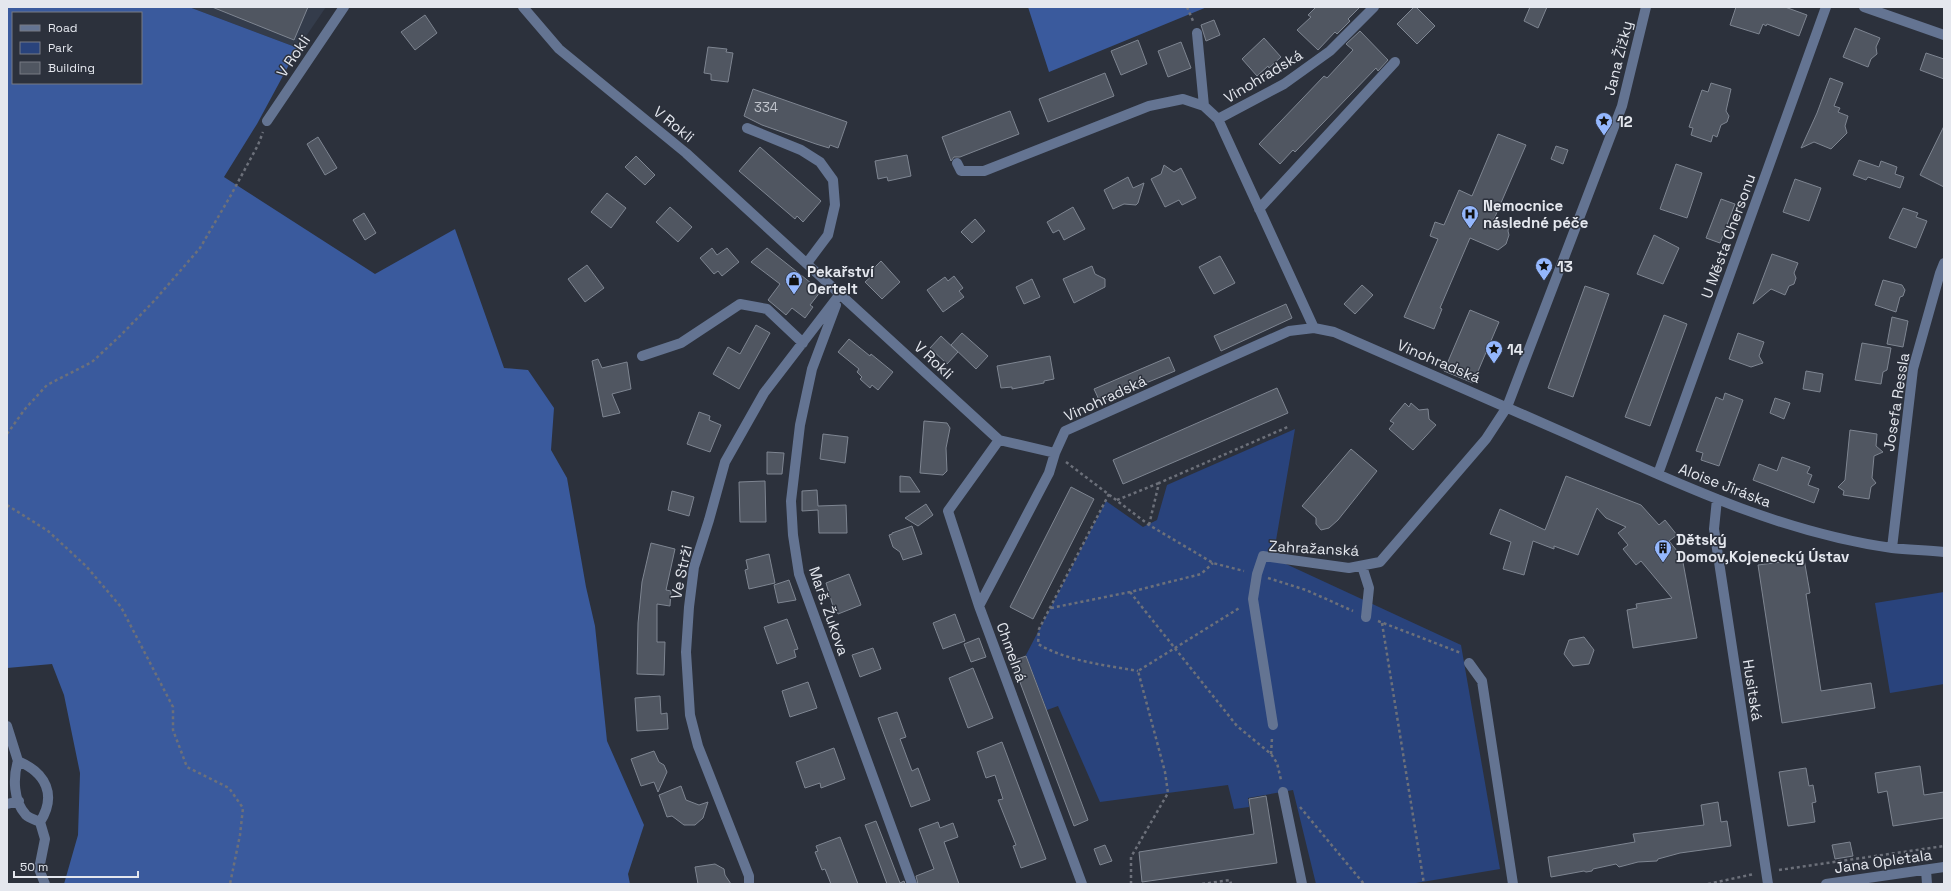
<svg xmlns="http://www.w3.org/2000/svg" width="1951" height="891" font-family="'Space Grotesk',sans-serif">
  <style>
    .built { fill: #343c4b }
    .green { fill: #29437c }
    .forest { fill: #3a5a9d; fill-rule: evenodd }
    .building { fill: #505661; stroke: #7e8591 }
    .lines { fill: none; stroke-linecap: round; stroke-linejoin: round }
    .path { stroke: #6c707a; stroke-width: 2.5; stroke-dasharray: 3 3; stroke-linecap: butt }
    .minor { stroke: #647492; stroke-width: 10 }
    .labels { text-anchor: middle; dominant-baseline: central; stroke-width: 3; stroke-linejoin: round; paint-order: stroke }
    .number-label { font-size: 13px; fill: #bfc3cb }
    .street-label { font-size: 15px; fill: #e4e7ee; stroke: #2c313c }
    .poi-label { font-size: 15px; font-weight: bold; fill: #e4e7ee; stroke: #2c313c; text-anchor: start }
  </style>
  <rect width="100%" height="100%" fill="#2c313c"/>
  <path class="built" d="M189,7H326L298,48Z"/>
  <path class="green" d="M1295,429L1273,558L1461,645L1500,869L1410,884H1316L1293,790L1248,798L1249,807L1234,809L1228,785L1100,802L1058,706L1047,710L1026,655L1106,501L1143,527L1157,520L1167,485Z
    M1944,592V684L1890,693L1875,603Z"/>
  <path class="forest" d="M7,7H189L298,48L257,124L224,177L375,274L455,229L504,368L528,370L554,408L551,450L567,478L586,587L595,626L607,741L644,825L628,874L630,884H64L78,835L80,773L64,695L52,664L7,668ZM13,13H141V83H13Z
    M1028,7H1207L1049,72Z"/>
  <path class="building" d="M212,7H308L294,40Z
    M1316,7H1360L1348,19L1350,21L1337,34L1335,32L1318,50L1297,30L1311,17L1308,15Z
    M1414,7H1416L1435,26L1417,44L1397,24Z
    M1530,7H1547L1538,28L1524,21Z
    M1736,7H1785L1807,15L1799,36L1767,24L1766,26L1763,24L1759,34L1730,25Z
    M425,15L437,33L415,50L401,32Z
    M1214,20L1220,35L1206,41L1201,25Z
    M1855,28L1880,38L1876,47L1877,54L1871,59L1868,67L1843,57Z
    M1360,31L1388,60L1378,71L1376,68L1295,152L1293,150L1280,164L1259,144L1324,76L1327,78L1353,50L1346,44Z
    M1264,38L1281,57L1269,68L1268,66L1257,76L1242,59Z
    M1138,40L1147,64L1121,75L1111,51Z
    M1181,42L1191,68L1168,77L1158,51Z
    M708,47L727,49L726,52L733,53L728,82L711,80V74L704,73Z
    M1926,53L1944,59V79L1920,70Z
    M1105,73L1114,96L1048,122L1039,99Z
    M1830,78L1843,83L1834,106L1840,108L1838,112L1848,116L1845,126L1847,133L1831,149L1814,142L1801,148L1817,113Z
    M1711,83L1731,89L1726,111L1729,116L1727,122L1721,125L1717,137L1713,135L1711,142L1691,135L1693,128L1689,127L1702,90L1708,92Z
    M753,89L847,122L838,148L830,145L829,148L816,144L762,125L744,116Z
    M1010,111L1019,134L960,157H954L951,161L942,137Z
    M1944,126V187L1920,175Z
    M1498,134L1526,145L1494,219L1509,226L1508,231L1509,235L1506,244L1498,250L1470,238L1440,308L1442,309L1434,329L1404,317L1438,239L1430,236L1435,222L1444,225L1459,190L1472,196Z
    M318,137L337,168L325,175L307,144Z
    M1556,146L1568,150L1563,164L1551,159Z
    M760,147L821,201L803,222L797,216L795,219L739,171Z
    M907,155L911,176L888,181L887,177L878,179L875,161Z
    M636,156L655,175L645,185L625,167Z
    M1859,160L1879,167L1881,161L1897,167L1895,174L1904,177L1900,188L1868,177L1866,180L1853,175Z
    M1676,164L1702,173L1687,218L1660,209Z
    M1164,165L1174,172L1181,168L1196,198L1182,205L1179,200L1165,207L1151,179L1161,174Z
    M1128,177L1133,188L1144,183L1138,203L1136,205L1124,204L1113,209L1104,190Z
    M1795,179L1821,188L1809,221L1783,212Z
    M607,193L626,208L611,228L591,212Z
    M1721,199L1735,204L1720,243L1706,238Z
    M670,207L692,227L678,242L656,222Z
    M1073,207L1085,229L1064,240L1059,230L1053,233L1047,222Z
    M1903,208L1918,213L1916,217L1927,221L1916,248L1889,238Z
    M364,213L376,233L365,240L353,220Z
    M975,219L985,231L972,243L961,232Z
    M1654,235L1679,248L1663,284L1637,274Z
    M712,248L717,255L727,248L739,262L722,276L718,271L714,274L700,258Z
    M767,248L821,291L810,305L813,307L805,318L792,308L786,315L768,300L780,284L751,262Z
    M1772,254L1798,263L1794,273L1796,278L1794,284L1789,286L1785,295L1771,289L1753,304Z
    M1220,256L1235,283L1214,294L1199,267Z
    M881,261L900,282L882,299L865,282L874,274L871,271Z
    M587,265L604,288L585,302L568,279Z
    M1092,266L1095,274L1105,279V287L1074,303L1063,279Z
    M954,276L963,288L959,291L964,297L943,312L927,290L945,277L948,281Z
    M1032,279L1040,297L1024,304L1016,287Z
    M1883,280L1902,285L1905,290L1903,296L1900,297L1896,312L1875,305Z
    M1362,285L1373,295L1355,314L1344,304Z
    M1585,286L1609,294L1573,397L1548,388Z
    M1286,304L1292,318L1221,351L1214,336Z
    M1470,310L1499,322L1473,383L1444,371Z
    M1664,315L1687,324L1650,426L1625,417Z
    M1892,317L1908,321L1903,347L1887,344Z
    M756,325L770,333L739,389L713,374L728,347L740,354Z
    M962,333L988,356L976,369L951,345Z
    M1738,333L1764,342L1759,356L1763,363L1751,367L1729,359Z
    M941,336L958,352L947,364L930,348Z
    M849,339L870,356L871,354L893,372L878,390L872,385L870,388L860,379L862,377L857,372L859,369L838,352Z
    M1862,343L1891,348L1887,370L1883,372L1881,384L1855,380Z
    M1050,356L1054,379L1044,381V383L1012,389V387L1001,388L997,366Z
    M1169,357L1175,371L1100,402L1094,389Z
    M598,359L602,368L627,362L631,389L612,394L620,413L603,417L592,361Z
    M1806,371L1823,374L1820,392L1803,389Z
    M1277,388L1288,413L1123,484L1113,460Z
    M1725,393L1743,400L1719,466L1701,460L1703,453L1696,451L1716,397L1723,400Z
    M1775,398L1790,403L1784,419L1770,413Z
    M1405,403L1409,407L1411,403L1419,410L1428,409L1429,419L1436,425L1413,450L1389,429L1394,423L1390,421Z
    M699,412L710,416L709,420L721,425L710,452L687,444Z
    M924,421L947,423L950,428L946,448L947,471L943,475L920,473Z
    M1850,430L1877,434L1876,446L1883,452L1874,456L1872,478L1876,483L1871,487L1869,499L1843,495L1844,491L1838,487L1845,480Z
    M823,434L848,437L845,463L820,459Z
    M1351,449L1377,471L1338,520L1329,528L1321,530L1316,524V518L1302,506Z
    M767,452L784,453L782,474H767Z
    M1782,457L1810,467L1807,473L1812,475L1808,485L1819,489L1814,503L1753,480L1759,464L1777,471Z
    M900,476L910,477L920,492H900Z
    M1566,476L1641,505L1659,525L1665,520L1677,535L1669,541L1682,557L1697,638L1633,648L1627,610L1637,608L1636,604L1672,598L1641,561L1636,565L1623,549L1628,545L1618,533L1626,527L1606,518L1597,508L1578,555L1554,546V549L1533,541L1524,575L1503,569L1511,542L1490,534L1500,509L1545,530Z
    M765,481L766,522H740L739,482Z
    M1071,487L1094,499L1033,619L1010,607Z
    M817,490L818,506L846,505L847,533H819L818,510L802,511V491Z
    M672,491L694,497L689,516L668,510Z
    M926,504L933,515L918,526L905,518Z
    M912,526L922,554L903,560L900,552L893,547L889,535L892,534V533Z
    M651,543L675,549L666,590L671,591L670,606L657,604V642H665L664,675L637,674L638,623L642,582Z
    M769,554L775,583L749,589L745,570L748,569L746,560Z
    M1804,559L1810,593L1806,594L1821,691L1871,683L1875,708L1782,723L1758,565Z
    M849,574L861,605L838,614L835,605L833,606L826,583Z
    M789,580L796,600L778,603L774,585Z
    M955,614L965,641L943,649L933,623Z
    M787,619L798,649L794,650L796,657L777,664L764,627Z
    M1584,637L1594,650L1589,664L1573,666L1564,654L1569,640Z
    M979,638L986,657L971,662L964,644Z
    M873,648L881,669L860,677L852,655Z
    M1026,656L1088,820L1074,826L1012,661Z
    M973,668L993,718L968,728L949,678Z
    M808,682L817,708L790,717L782,691Z
    M660,696L661,714L667,713L668,729L637,731L635,698Z
    M897,712L906,737L900,739L912,771L918,768L930,800L911,807L878,718Z
    M1002,742L1046,859L1021,868L1013,846L1016,845L998,800L1003,799L995,775L986,778L977,752Z
    M834,748L845,779L821,788L820,783L805,788L796,762Z
    M654,751L659,762L664,765L667,772L658,792L654,782L641,786L631,759Z
    M1920,766L1924,795L1944,792V818L1893,826L1887,791L1878,793L1875,773Z
    M1806,768L1809,786L1813,785L1816,802L1812,803L1815,822L1788,826L1779,772Z
    M681,786L686,800L699,805L708,802L703,818L695,825H684L672,816L667,817L659,795Z
    M1266,796L1277,863L1142,882L1139,852L1254,834L1249,799Z
    M1718,802L1721,822L1727,821L1731,846L1680,853L1658,859L1657,861L1638,862L1619,867L1616,864L1593,869L1592,871L1586,872L1584,871L1551,877L1548,857L1635,842L1633,834L1704,825L1701,805Z
    M876,821L900,883L904,881L905,884H887L865,825Z
    M938,822L940,828L953,823L958,837L944,842L959,884H918L916,876L934,869L919,829Z
    M840,837L858,884H831L825,869L822,870L815,852L818,851L816,846Z
    M1850,842L1853,856L1835,859L1832,845Z
    M1105,845L1112,861L1100,865L1094,849Z
    M715,864L724,869L725,875L731,884H698L695,867Z"/>
  <g class="lines">
    <path class="path" d="M1187,7L1193,21
      M7,434L25,409L47,385L92,362L121,335L155,300L200,248L231,195L258,145L263,132
      M1066,462L1149,525L1213,563L1244,571
      M1109,494L1039,629L1038,644C1067,661 1104,665 1138,671
      M1117,500L1159,483
      M7,505L48,531L86,566L121,607L173,707V730L187,767L229,788L243,808L240,835L230,884
      M1149,525L1159,483L1290,426
      M1268,578L1306,590L1353,611
      M1130,592L1237,726L1271,754L1277,763L1281,780
      M1051,608L1130,592L1201,574L1213,563
      M1378,621L1461,653
      M1382,623L1424,884
      M1271,754L1272,738
      M1300,807L1364,884
      M1779,870L1944,846
      M1131,884V857L1168,793L1165,772L1138,671L1241,607
      M1202,884L1230,880L1231,884
      M1708,884L1754,874"/>
    <path class="minor" d="M523,7L559,49L686,153L999,440L1055,453
      M1864,7L1944,35
      M1197,33L1204,106
      M1218,119L1284,84L1330,51L1374,7
      M267,121L344,7
      M747,128L801,150L820,162L833,180L835,205L828,235L807,263
      M957,163L961,171H984L1149,106L1183,99L1204,106L1218,119L1314,328
      M1259,209L1395,62
      M836,305L812,369L800,425L791,501L793,535L799,574L912,884
      M642,356L681,343L740,304L767,309L803,343
      M999,440L948,511L979,606L1082,884
      M1658,474L1826,7
      M1717,499L1714,529L1768,884
      M1892,548L1913,369L1940,273L1944,263
      M1362,566L1369,588L1366,617
      M979,606L1049,473L1055,453L1065,431L1289,331L1314,328L1334,332C1411,365 1488,399 1565,433C1670,480 1777,532 1892,548C1909,550 1927,550 1944,552
      M1469,663L1482,681L1513,884
      M1273,725L1253,599L1257,574L1263,556L1349,568L1380,562L1486,439L1507,407L1622,106L1646,7
      M7,726L18,761C46,773 57,795 40,822L45,839L39,869L45,884
      M18,761C13,777 13,801 26,815C29,818 36,820 40,822
      M1283,792L1302,884
      M7,804L19,801
      M1926,870L1927,884
      M749,884V876L698,746L690,715L686,652L689,607L694,567L709,520L725,462L764,393L840,294
      M1826,884L1944,867"/>
  </g>
  <defs>
    <symbol id="sight-pin" viewBox="-11 -11 22 30"><path d="M0 17L-7.5 6A9.5 9.5 0 1 1 7.5 6Z" fill="#94b7fd" stroke="#2c313c"/><path d="M0-6L1.8-2.2L6-1.7L2.9 1.2L3.7 5.4L0 3.3L-3.7 5.4L-2.9 1.2L-6-1.7L-1.8-2.2Z" fill="#111"/></symbol>
    <symbol id="hospital-pin" viewBox="-11 -11 22 30"><path d="M0 17L-7.5 6A9.5 9.5 0 1 1 7.5 6Z" fill="#94b7fd" stroke="#2c313c"/><path d="M-5-5h3v3.5h4V-5h3V5h-3V1.5h-4V5h-3Z" fill="#111"/></symbol>
    <symbol id="shop-pin" viewBox="-11 -11 22 30"><path d="M0 17L-7.5 6A9.5 9.5 0 1 1 7.5 6Z" fill="#94b7fd" stroke="#2c313c"/><path d="M-5-2.5h2.3a2.7 3.5 0 0 1 5.4 0H5L5.5 6h-11ZM-1.5-2.5h3a1.5 2.3 0 0 0-3 0Z" fill="#111"/></symbol>
    <symbol id="building-pin" viewBox="-11 -11 22 30"><path d="M0 17L-7.5 6A9.5 9.5 0 1 1 7.5 6Z" fill="#94b7fd" stroke="#2c313c"/><path d="M-4-6H4V6H1V3H-1V6H-4ZM-2.5-4.3h1.7v1.8h-1.7ZM.8-4.3h1.7v1.8H.8ZM-2.5-1h1.7V.8h-1.7ZM.8-1h1.7V.8H.8Z" fill="#111"/></symbol>
  </defs>
  <g fill-rule="evenodd">
    <use href="#sight-pin" x="1594" y="111" width="20" height="27"/>
    <use href="#hospital-pin" x="1460" y="204" width="20" height="27"/>
    <use href="#sight-pin" x="1534" y="256" width="20" height="27"/>
    <use href="#shop-pin" x="784" y="270" width="20" height="27"/>
    <use href="#sight-pin" x="1484" y="339" width="20" height="27"/>
    <use href="#building-pin" x="1653" y="538" width="20" height="27"/>
  </g>
  <g class="labels">
    <g class="number-label">
      <text x="766" y="107">334</text>
    </g>
    <g class="street-label">
      <text transform="translate(293 56) rotate(-56)">V Rokli</text>
      <text transform="translate(1618 58) rotate(-76)">Jana Žižky</text>
      <text transform="translate(1263 76) rotate(-31)">Vinohradská</text>
      <text transform="translate(674 124) rotate(39)">V Rokli</text>
      <text transform="translate(1728 236) rotate(-70)">U Města Chersonu</text>
      <text transform="translate(934 360) rotate(43)">V Rokli</text>
      <text transform="translate(1439 361) rotate(23)">Vinohradská</text>
      <text transform="translate(1105 398) rotate(-25)">Vinohradská</text>
      <text transform="translate(1896 402) rotate(-81)">Josefa Ressla</text>
      <text transform="translate(1725 485) rotate(21)">Aloise Jiráska</text>
      <text transform="translate(1314 548) rotate(3)">Zahražanská</text>
      <text transform="translate(681 572) rotate(-78)">Ve Strži</text>
      <text transform="translate(829 611) rotate(71)">Marš. Žukova</text>
      <text transform="translate(1012 652) rotate(70)">Chmelná</text>
      <text transform="translate(1753 690) rotate(81)">Husitská</text>
      <text transform="translate(1883 861) rotate(-8)">Jana Opletala</text>
    </g>
    <g class="poi-label">
      <text x="1617" y="121">12</text>
      <text x="1483" y="205">Nemocnice<tspan x="1483" dy="17">následné péče</tspan></text>
      <text x="1557" y="266">13</text>
      <text x="807" y="271">Pekařství<tspan x="807" dy="17">Oertelt</tspan></text>
      <text x="1507" y="349">14</text>
      <text x="1676" y="539">Dětský<tspan x="1676" dy="17">Domov,Kojenecký Ústav</tspan></text>
    </g>
  </g>
  <rect width="1951" height="891" fill="none" stroke="#e4e7ee" stroke-width="16"/>
  <rect x="12" y="12" width="130" height="72" fill="#2c313c" stroke="#767a83"/>
  <rect x="20" y="25" width="20" height="6" fill="#647492" stroke="#767a83"/>
  <text x="48" y="32" font-size="12" fill="#e4e7ee">Road</text>
  <rect x="20" y="42" width="20" height="12" fill="#29437c" stroke="#767a83"/>
  <text x="48" y="52" font-size="12" fill="#e4e7ee">Park</text>
  <rect x="20" y="62" width="20" height="12" fill="#505661" stroke="#767a83"/>
  <text x="48" y="72" font-size="12" fill="#e4e7ee">Building</text>
  <path d="M14 871v6h124v-6" fill="none" stroke="#e4e7ee" stroke-width="2"/>
  <text x="20" y="871" font-size="12" fill="#e4e7ee" stroke="#2c313c" stroke-width="3" paint-order="stroke">50 m</text>
</svg>
